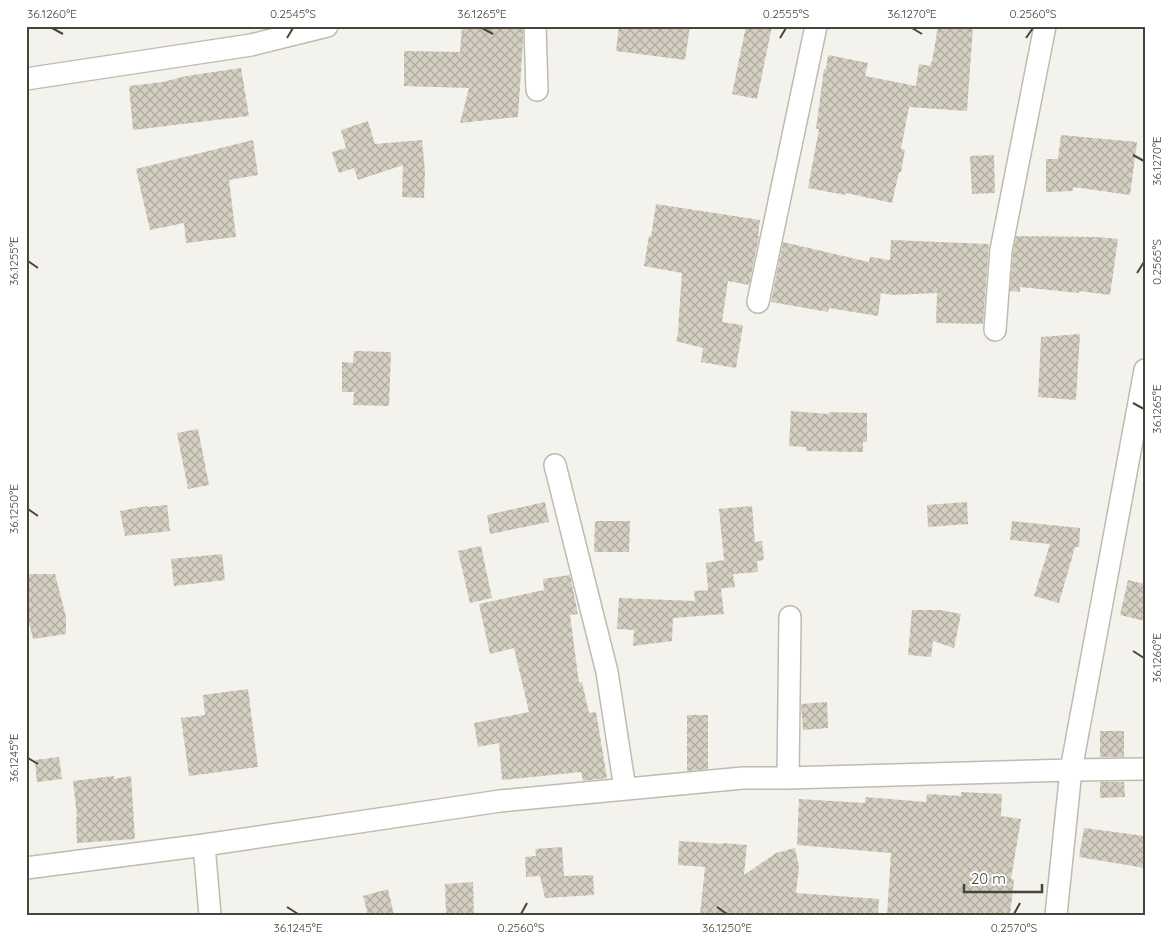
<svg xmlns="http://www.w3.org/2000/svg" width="1171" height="941" font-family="Quicksand,sans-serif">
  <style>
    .building { fill: url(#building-cross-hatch) }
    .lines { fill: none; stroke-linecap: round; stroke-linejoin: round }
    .minor-casing { stroke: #bfbbaf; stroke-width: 24 }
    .minor { stroke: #fff; stroke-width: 21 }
    .ticks { fill: none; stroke: #48443a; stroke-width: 2 }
    .neatline { fill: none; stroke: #48443a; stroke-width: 2 }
    .ticks-label { font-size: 12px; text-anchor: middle; fill: #48443a }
  </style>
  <defs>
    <pattern id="building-cross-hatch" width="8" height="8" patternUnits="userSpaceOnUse" patternTransform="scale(1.25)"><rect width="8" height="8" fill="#d5cfc2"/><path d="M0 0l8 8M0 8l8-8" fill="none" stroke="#afaa9f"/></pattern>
  </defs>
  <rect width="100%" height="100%" fill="#f4f2ec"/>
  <path class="building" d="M462,26L523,29V41L518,117L460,123L469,88L404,86V51L460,52Z
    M619,26H690L685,60L616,51Z
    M746,26H772L757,99L732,94Z
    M938,26H973L967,111L909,107L901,149L905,150L901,172H899L892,203L846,193L845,195L808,188L819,129H816L824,69H826L828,55L868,63L865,76L916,86L919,64L930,66L931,62H932Z
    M241,68L249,116L133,130L129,86L163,82L186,76Z
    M368,121L375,144L422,140L425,172L424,198L402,197L403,165L358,180L354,168L339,173L332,152L346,148L341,130Z
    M1061,135L1137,142L1130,195L1073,187V191L1046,192V159H1058Z
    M253,140L258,175L229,180L236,237L186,243L184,223L150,230L136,169Z
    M994,155L995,193L972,194L970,156Z
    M656,204L760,220L758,236H759L749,285L728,281L722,322L743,325L736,368L701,362L703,348L676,341L679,329H678L682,273L644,266L649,236L651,237Z
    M1016,236L1098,237L1118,239L1110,295L1079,291V293L1020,287V292L1010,291L1013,252Z
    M891,240L989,244L983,324L936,323L937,293L893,295L881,293L878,316L829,308L828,312L771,302L783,242L869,262L870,257L890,260Z
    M1080,334L1076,400L1038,397L1041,337Z
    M354,351L391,352L389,406L353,405L354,392H342V362L353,363Z
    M791,411L829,414V412L867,413V442H863V452L806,451V447L789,446Z
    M198,429L209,485L188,489L177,433Z
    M545,502L549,522L490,534L487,515Z
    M967,502L968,524L928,527L927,505Z
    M167,505L170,531L125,536L120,511L147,506V507Z
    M752,506L755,542L762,541L764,560L757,561L758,572L733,574L735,587L715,589H721L724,614L673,618L672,641L633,646L634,630L617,629L619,598L695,601L694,591L708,590L706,563L724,560L719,509Z
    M595,521H630L629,552H594Z
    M1012,521L1080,528L1079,547H1075L1059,603L1034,596L1050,544L1010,540Z
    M481,546L492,598L470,603L458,551Z
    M222,554L225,580L174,586L171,559Z
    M26,574H55L66,617V634L33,639L30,626L26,627Z
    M570,575L578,614L570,615L579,683L582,682L589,713L596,712L607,778L583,781L581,772L502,780L499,743L478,747L474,723L529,712L514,648L490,654L479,604L544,590L543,579Z
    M1128,580L1145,584V621L1120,615Z
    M912,610H940L961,614L954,648L933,641L931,657L908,655Z
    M248,689L258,767L189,776L181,718L205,715L203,695Z
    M827,702L828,728L803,730L801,704Z
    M687,715H708V769L687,771Z
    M1100,731H1124V757H1100Z
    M59,757L62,779L37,782L35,760Z
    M114,776V779L131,776L135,839L77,843L76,817H77L73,781Z
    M1100,782H1124L1125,797L1100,798Z
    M961,792L1002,794L1001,816L1021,819L1011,879L1014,880L1010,915H887L891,853L797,845L799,799L865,803V797L926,802L927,794L961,796Z
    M1084,828L1145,836V868L1079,857Z
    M679,841L723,844V843L747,845L744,875L776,853L795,848L799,867L796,893L879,899L878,915H700L705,867L678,865Z
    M562,847L564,876L593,875L594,895L545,898L540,876L526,877L525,857L536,856L535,849Z
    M473,882L474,915H446L445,884Z
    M388,889L394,915H368L363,896Z"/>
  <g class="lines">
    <defs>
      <path id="minor" d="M535,26L537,90
        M26,79L251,45L327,26
        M758,302L816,26
        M995,330L1001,250L1045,26
        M555,465L607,672L625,789
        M788,778L790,617
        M204,845L210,915
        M26,868L204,845L500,801L743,778H788L1071,770L1145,769
        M1056,915L1071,770L1145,370"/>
    </defs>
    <use href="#minor" class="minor-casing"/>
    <use href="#minor" class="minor"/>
  </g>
  <path class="ticks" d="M52,28L63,34M482,28L493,34M912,28L922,34M287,38L293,28M780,38L786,28M1026,38L1033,28M1133,155L1144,161M28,261L38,268M1137,273L1144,262M1133,403L1144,409M28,509L38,516M1133,651L1144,658M28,758L38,764M287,907L298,914M717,907L727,914M521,914L527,903M1014,914L1020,903"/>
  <rect width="1171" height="941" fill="none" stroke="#ffffff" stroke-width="55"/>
  <path d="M964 884v8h78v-8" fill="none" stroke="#48443a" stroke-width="2.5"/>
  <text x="971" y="884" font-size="15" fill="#48443a" stroke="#ffffff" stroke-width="4" paint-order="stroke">20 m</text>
  <rect x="28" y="28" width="1116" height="886" class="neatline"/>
  <g class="ticks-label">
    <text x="52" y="18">36.1260°E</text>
    <text x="293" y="18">0.2545°S</text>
    <text x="482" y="18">36.1265°E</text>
    <text x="786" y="18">0.2555°S</text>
    <text x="912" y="18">36.1270°E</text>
    <text x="1033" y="18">0.2560°S</text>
    <text transform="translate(1157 161) rotate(-90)" y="4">36.1270°E</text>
    <text transform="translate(14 261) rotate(-90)" y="4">36.1255°E</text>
    <text transform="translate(1157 262) rotate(-90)" y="4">0.2565°S</text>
    <text transform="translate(1157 409) rotate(-90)" y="4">36.1265°E</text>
    <text transform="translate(14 509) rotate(-90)" y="4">36.1250°E</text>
    <text transform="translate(1157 658) rotate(-90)" y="4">36.1260°E</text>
    <text transform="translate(14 758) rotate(-90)" y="4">36.1245°E</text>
    <text x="298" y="932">36.1245°E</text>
    <text x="521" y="932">0.2560°S</text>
    <text x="727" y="932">36.1250°E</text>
    <text x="1014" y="932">0.2570°S</text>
  </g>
</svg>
